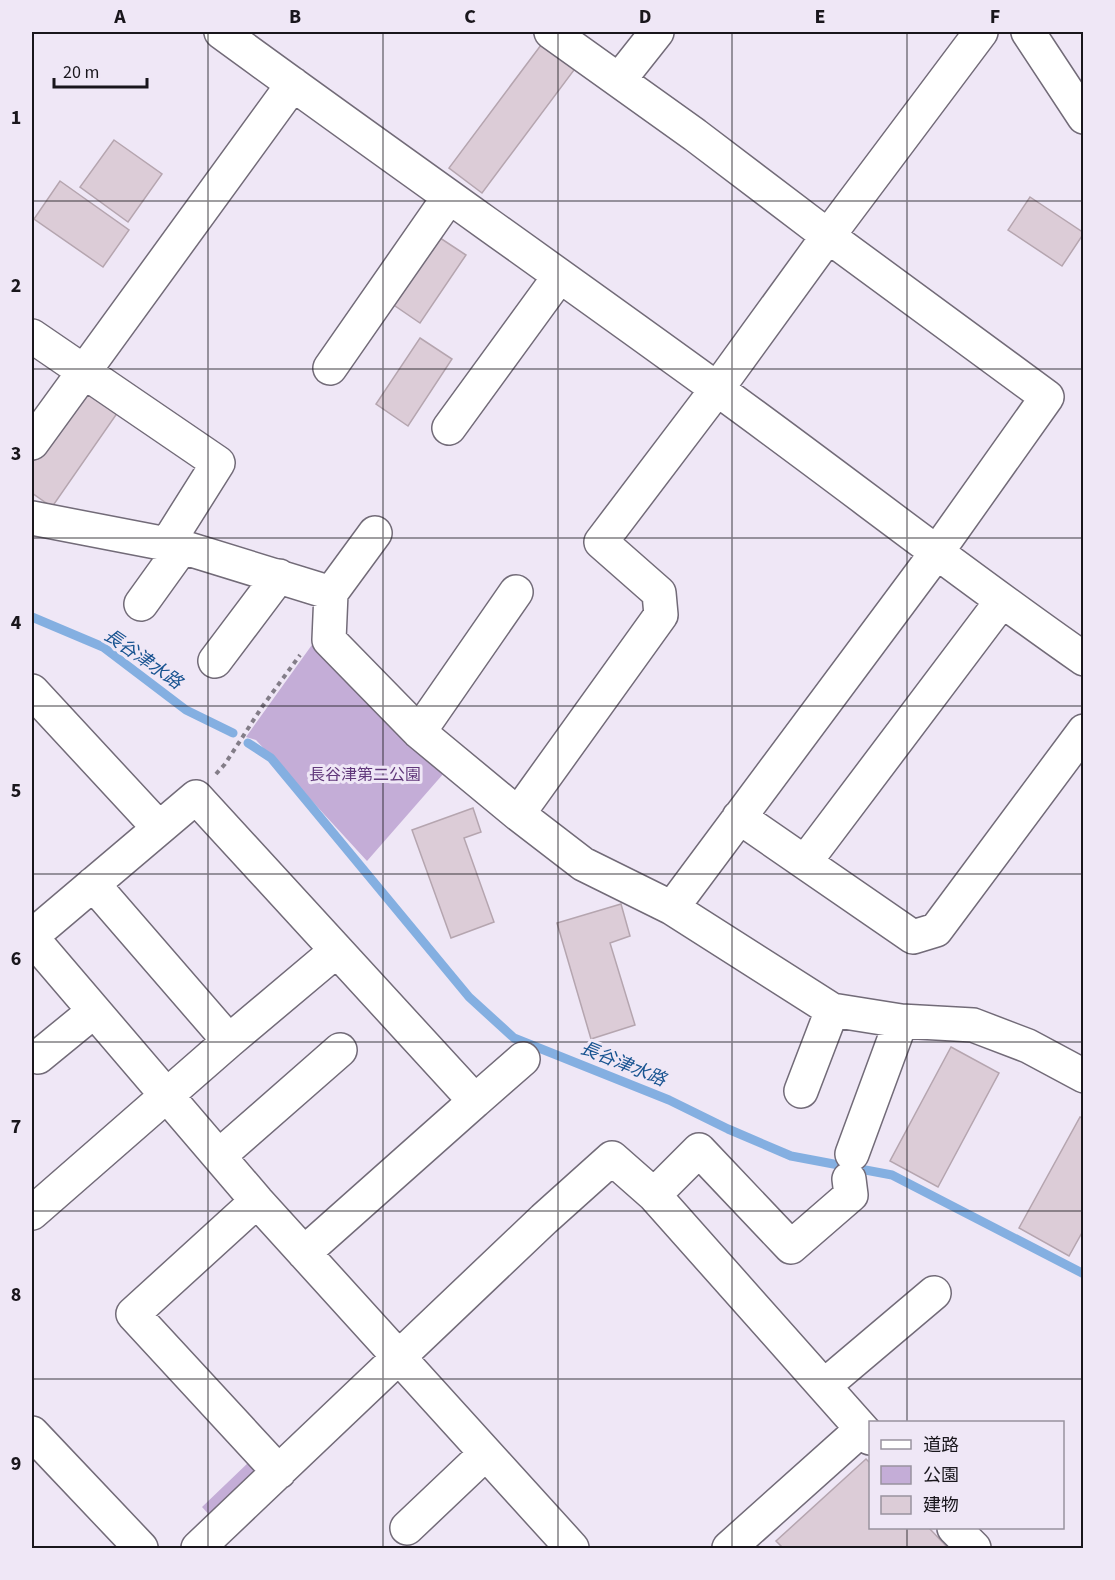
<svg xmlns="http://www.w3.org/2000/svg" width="1115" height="1580" font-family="'Source Sans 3','Noto Sans JP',sans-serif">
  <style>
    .green { fill: #c4add7 }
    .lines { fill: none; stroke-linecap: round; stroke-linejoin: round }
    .stream { stroke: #84afe1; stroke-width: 9 }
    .building { fill: #dcccd7; stroke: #b5a5af; stroke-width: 1.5 }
    .minor-casing { stroke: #726b78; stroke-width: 36 }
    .path { stroke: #837d88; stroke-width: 4; stroke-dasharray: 4.5 4.5; stroke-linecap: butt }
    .minor { stroke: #fff; stroke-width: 33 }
    .grid { fill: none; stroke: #19161c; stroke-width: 1.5; stroke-opacity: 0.55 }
    .labels { text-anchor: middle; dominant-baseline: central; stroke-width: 6; stroke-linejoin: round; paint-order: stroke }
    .park-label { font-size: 16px; fill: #60377a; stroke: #efe7f6 }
    .water-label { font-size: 18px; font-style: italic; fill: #195491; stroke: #efe7f6 }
    .neatline { fill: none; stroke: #19161c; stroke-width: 2 }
    .grid-label { font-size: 20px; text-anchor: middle; font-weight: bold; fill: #19161c }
  </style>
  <rect width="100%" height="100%" fill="#efe7f6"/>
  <path class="green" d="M314,642L444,773L367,861L256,740L246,737Z
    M250,1461L257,1468V1480L214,1520L202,1507Z"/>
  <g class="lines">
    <path class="stream" d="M32,617L103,647L186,710L233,733
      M248,743L271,758L469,997L514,1038L669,1100L728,1129L791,1156L892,1175L1084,1274"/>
  </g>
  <path class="building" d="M544,41L577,66L482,193L449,168Z
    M114,140L162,174L128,222L80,187Z
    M60,181L129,230L103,267L34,219Z
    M1030,197L1084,233L1062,266L1008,230Z
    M431,232L466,255L420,323L385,299Z
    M420,338L452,359L408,426L376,404Z
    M81,387L118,412L52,507L32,493V458Z
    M473,808L481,832L464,838L494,922L451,938L412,830Z
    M621,904L630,936L610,943L635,1025L591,1039L557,923Z
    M951,1047L999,1073L938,1187L890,1161Z
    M1080,1117L1084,1119V1229L1069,1256L1019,1228Z
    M866,1459L870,1463V1528H929L948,1548H783L776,1541Z"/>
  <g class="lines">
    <defs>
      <path id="minor" d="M221,32C385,152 552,269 717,389C840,478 959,572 1084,659
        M551,32L695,135L828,236L981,32
        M1028,32L1084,117
        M619,80L657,32
        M32,336L218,463L167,544
        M330,368L449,197
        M449,428L559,277
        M32,443L293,84
        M32,518L182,547L331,593L329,640L419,732L518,814L583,864L672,908L832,1010L901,1021L973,1025L1028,1046L1084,1076
        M331,593L375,533
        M141,604L182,547
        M215,661L279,576
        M32,691L159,828
        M419,732L516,592
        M518,814L661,615L659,593L601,542L717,389L828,236L1047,397L937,552L672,908
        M739,817L913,937L936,930L1084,731
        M805,862L1001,602
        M93,884L229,1041
        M32,936L196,797L475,1101L304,1253
        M32,938L257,1201L572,1548
        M38,1057L93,1012
        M801,1091L832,1010
        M475,1101L523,1059
        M852,1154L901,1021
        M219,1156L340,1050
        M654,1195L699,1150L791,1247L851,1195L849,1179
        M257,1201L133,1314L279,1472
        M32,1213L229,1041L336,951
        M824,1386L934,1293
        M32,1433L141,1548
        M407,1528L485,1454
        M954,1528L974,1548
        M198,1548L544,1219L612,1158L654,1195L870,1438
        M729,1548L862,1429"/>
    </defs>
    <use href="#minor" class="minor-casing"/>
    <path class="path" d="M216,774L225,764L262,707L300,655"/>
    <use href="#minor" class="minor"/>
  </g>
  <path class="grid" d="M208,32V1548M383,32V1548M558,32V1548M732,32V1548M907,32V1422M32,201H1084M32,369H1084M32,538H1084M32,706H1084M32,874H1084M32,1042H1084M32,1211H1084M32,1379H1084M907,1528V1548"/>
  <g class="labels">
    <g class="park-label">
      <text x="365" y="775">長谷津第二公園</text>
    </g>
    <g class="water-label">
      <text transform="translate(143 659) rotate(35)">長谷津水路</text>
      <text transform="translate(623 1064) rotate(22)">長谷津水路</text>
    </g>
  </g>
  <rect width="1115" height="1580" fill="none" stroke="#efe7f6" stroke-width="66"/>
  <rect x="869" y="1421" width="195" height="108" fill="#efe7f6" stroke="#99939f" stroke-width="1.5"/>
  <rect x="881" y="1440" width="30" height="9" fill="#ffffff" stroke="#99939f" stroke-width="1.5"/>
  <text x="923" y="1451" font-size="18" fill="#19161c">道路</text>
  <rect x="881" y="1466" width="30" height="18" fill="#c4add7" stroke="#99939f" stroke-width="1.5"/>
  <text x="923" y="1481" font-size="18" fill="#19161c">公園</text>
  <rect x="881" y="1496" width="30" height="18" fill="#dcccd7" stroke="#99939f" stroke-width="1.5"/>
  <text x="923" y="1511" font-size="18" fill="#19161c">建物</text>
  <path d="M54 78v9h93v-9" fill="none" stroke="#19161c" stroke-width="3"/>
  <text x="63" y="78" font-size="18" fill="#19161c" stroke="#efe7f6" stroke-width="4.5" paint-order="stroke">20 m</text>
  <rect x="33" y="33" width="1049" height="1514" class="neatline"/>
  <g class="grid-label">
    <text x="120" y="23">A</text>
    <text x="295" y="23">B</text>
    <text x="470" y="23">C</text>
    <text x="645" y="23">D</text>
    <text x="820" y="23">E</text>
    <text x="995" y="23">F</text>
    <text x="16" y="124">1</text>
    <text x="16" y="292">2</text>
    <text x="16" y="460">3</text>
    <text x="16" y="629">4</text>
    <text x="16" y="797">5</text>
    <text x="16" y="965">6</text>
    <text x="16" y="1133">7</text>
    <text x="16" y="1301">8</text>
    <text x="16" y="1470">9</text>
  </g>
</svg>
